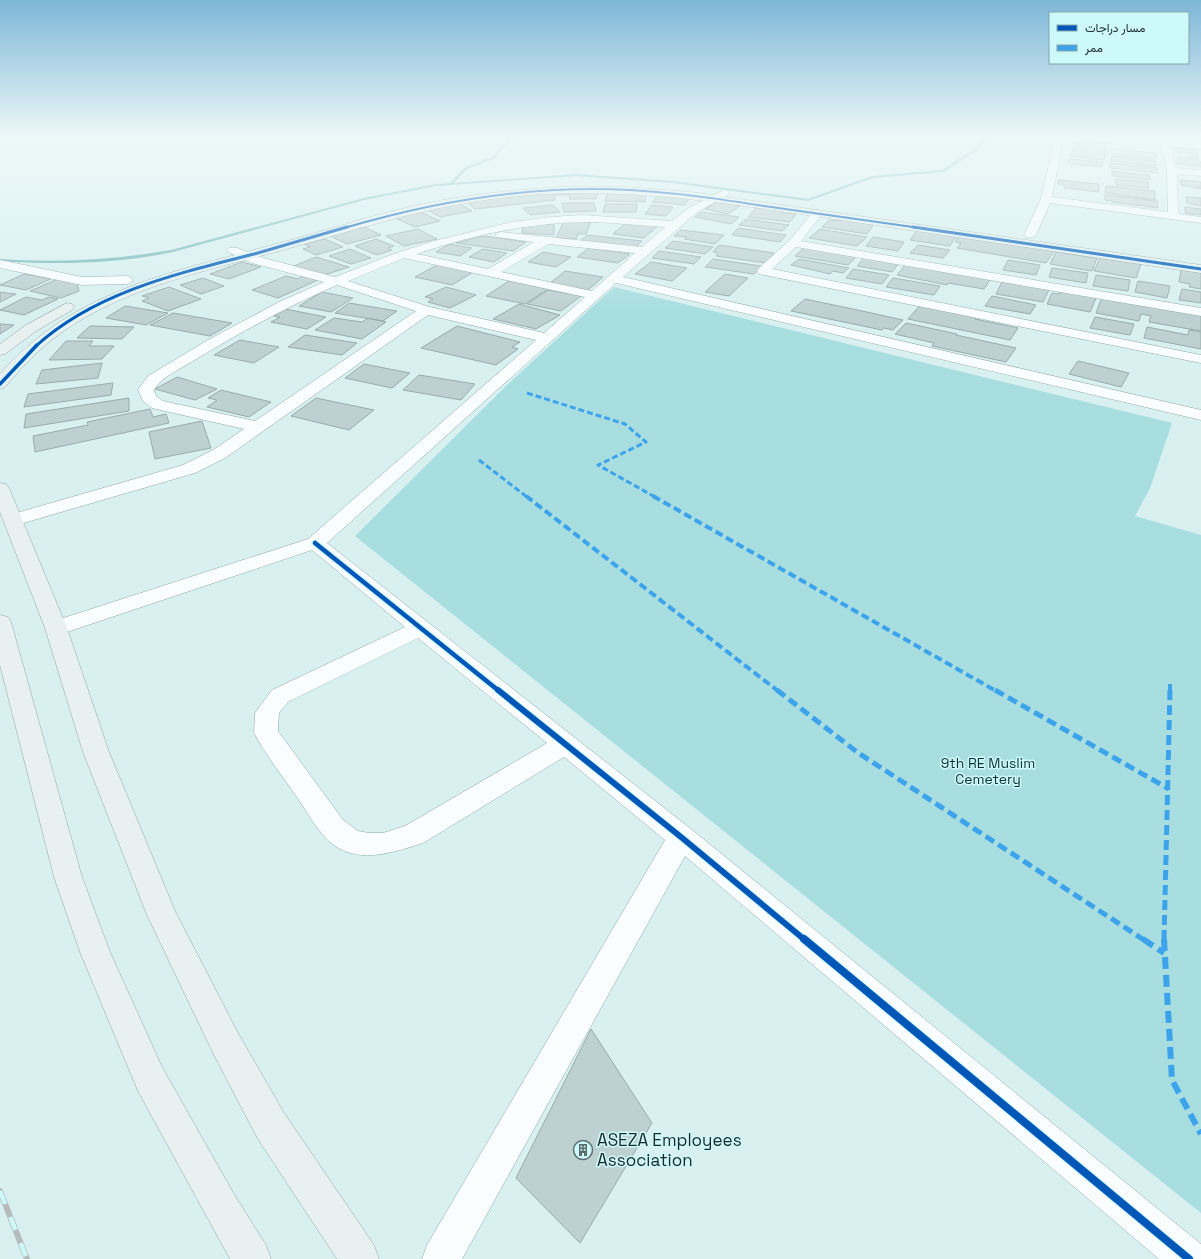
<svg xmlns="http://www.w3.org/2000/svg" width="1201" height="1259" font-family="'Space Grotesk',Vazirmatn,sans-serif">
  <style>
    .green { fill: #a8dee0 }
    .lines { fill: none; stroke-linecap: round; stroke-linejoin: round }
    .stream { fill: #7cbcbe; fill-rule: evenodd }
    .building { fill: #bed1d1; stroke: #99abab }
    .street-casing { stroke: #93a6a6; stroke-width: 1 }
    .secondary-casing { stroke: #93a6a6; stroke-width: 1 }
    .street { fill: #f9fdfd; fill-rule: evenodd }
    .secondary { fill: #e8f0f0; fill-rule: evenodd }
    .rail-casing { stroke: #b6bcbc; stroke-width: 6 }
    .rail { stroke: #cef9fb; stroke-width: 4.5; stroke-dasharray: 14; stroke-linecap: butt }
    .quiet-far3 { stroke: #3da3eb; stroke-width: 3; stroke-dasharray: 6 3; stroke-linecap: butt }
    .quiet-far2 { stroke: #3da3eb; stroke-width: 4; stroke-dasharray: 8 4; stroke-linecap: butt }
    .quiet-far1 { stroke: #3da3eb; stroke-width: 5; stroke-dasharray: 10 5; stroke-linecap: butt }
    .quiet { stroke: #3da3eb; stroke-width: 6; stroke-dasharray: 12 6; stroke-linecap: butt }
    .cycleway-far5-casing { stroke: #cef9fb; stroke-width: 3 }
    .cycleway-far4-casing { stroke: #cef9fb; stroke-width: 4.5 }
    .cycleway-far3-casing { stroke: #cef9fb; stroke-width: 5.5 }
    .cycleway-far2-casing { stroke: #cef9fb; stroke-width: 7 }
    .cycleway-far1-casing { stroke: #cef9fb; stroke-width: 8 }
    .cycleway-casing { stroke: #cef9fb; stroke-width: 10 }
    .cycleway-far5 { stroke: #0057b8; stroke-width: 2 }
    .cycleway-far4 { stroke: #0057b8; stroke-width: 3 }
    .cycleway-far3 { stroke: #0057b8; stroke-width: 3.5 }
    .cycleway-far2 { stroke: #0057b8; stroke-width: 4.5 }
    .cycleway-far1 { stroke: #0057b8; stroke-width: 6 }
    .cycleway { stroke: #0057b8; stroke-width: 8 }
    .labels { text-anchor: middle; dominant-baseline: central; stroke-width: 3; stroke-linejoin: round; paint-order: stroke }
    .park-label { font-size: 14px; fill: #0a3234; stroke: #cef9fb }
    .near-poi-label { font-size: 17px; fill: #1a2a2b; stroke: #cef9fb; text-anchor: start }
  </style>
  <rect width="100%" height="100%" fill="#d8f0f0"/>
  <path class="green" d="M614,287L1172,423L1150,488L1135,516L1201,535V1213L355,536L507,385Z"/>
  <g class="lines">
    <path class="stream" d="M511,136H515L494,159L467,169L454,183L576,174L673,181L808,199L872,176L942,170L974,149L985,136H989L976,151L944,172L873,178L808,201L673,183L576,176L436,186L364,200L173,252C116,264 58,265 0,261V259C58,263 114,260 171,250L364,198L436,184L450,183L465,167L492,157Z"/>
  </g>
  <path class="building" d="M1071,139L1106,142V147L1071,143Z
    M1077,145L1107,149L1106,153L1071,149Z
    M1175,147L1197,149L1199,157L1188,156L1187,153L1176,152Z
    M1113,149L1156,153L1155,159L1111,154Z
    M1072,151L1106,155L1104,160L1070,156Z
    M1112,156L1156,161L1155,166L1111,161Z
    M1178,157L1199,159V161L1201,162V167L1177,164Z
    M1069,159L1103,162L1102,167L1068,164Z
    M1110,163L1157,168V173L1110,168Z
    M1112,171L1149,175L1150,180L1112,176Z
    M1115,179L1148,182L1149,188L1116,185Z
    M1058,180L1099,184V192L1064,188V184H1058Z
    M1180,180L1201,182V189L1181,185Z
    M1106,186L1155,191V200L1105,193Z
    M584,190H599L596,199H569L570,195H555V200L475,209L466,201Z
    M608,191L647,192L645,202L605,201Z
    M661,193L691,197L684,205L652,202Z
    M1105,195L1157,201L1158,208L1112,202V201L1105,200Z
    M1186,197L1201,198V206L1187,203Z
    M717,202L740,206L728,214L705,209Z
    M562,203H594L596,211L564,212Z
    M460,204L472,211L440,217L428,210Z
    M605,204H637L636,212H603Z
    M553,205L560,212L530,215L523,208Z
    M652,205L673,207L666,216L645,214Z
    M1185,207L1201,209V215L1185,213Z
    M756,208L783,211L782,213L796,214L790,222L748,217Z
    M420,212L440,221L415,227L395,218Z
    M701,212L739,217L731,224L695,217Z
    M746,219L789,225L782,231L739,225Z
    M841,219L874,224L867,234L822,227L829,220L839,221Z
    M564,221L591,222L586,234H578L576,239L556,238Z
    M628,221L659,225L644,238L613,234Z
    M554,224V235L522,233L523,225Z
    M364,227L381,235L347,244L330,236Z
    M738,228L786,235L780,242L732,235Z
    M418,229L437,239L404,246L386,236Z
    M820,229L867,237L857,246L809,238Z
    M918,229L957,235L950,246L910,240Z
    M681,230L724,235L715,244L684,239L687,237L674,236Z
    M587,235L642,241L636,247L580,241Z
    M484,236L526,242L513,251L456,243Z
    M959,236L1054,251L1046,263L957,248L961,243L955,242Z
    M873,237L904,242L898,251L866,246Z
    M325,239L343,247L316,255L303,249L310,247L304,244Z
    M376,239L394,246L388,248L392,250L377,255L355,246Z
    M673,241L713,247L705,254L665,248Z
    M449,244L472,248L460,256L436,252Z
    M719,245L774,253L766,263L716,256L718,253L713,252Z
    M918,245L950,250L943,258L910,253Z
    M805,247L857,256L848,265L795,256Z
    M589,248L630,254L618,263L577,257Z
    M350,249L371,258L351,264L329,256Z
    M483,249L507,253L494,262L469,257Z
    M659,251L701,257L694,264L652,258Z
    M543,252L571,257L556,267L528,262Z
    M1056,252L1097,258L1092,271L1050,264Z
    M316,257L349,267L324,275L294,266Z
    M864,258L899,263L892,272L857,266Z
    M1100,258L1141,264L1136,278L1094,271Z
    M713,259L761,266L754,274L705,267Z
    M799,259L849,268L843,273L833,271L830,274L791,265Z
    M1008,260L1040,265L1036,275L1003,270Z
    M242,262L261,267L229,279L210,274Z
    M651,262L687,268L672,281L635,274Z
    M439,264L475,271L452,285L415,277Z
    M906,264L991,278L984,289L948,283L947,285L897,275Z
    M1052,268L1088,273L1086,283L1049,277Z
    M853,269L889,275L882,284L846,278Z
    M1181,270L1201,273V289L1189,287L1190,284L1179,282Z
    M565,271L603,277L588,290L549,284Z
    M24,274L51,279L26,290L0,285Z
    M725,274L748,278L729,296L705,292Z
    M1096,275L1130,280L1128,291L1093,286Z
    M286,276L298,279L303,276L318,280L278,298L252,290Z
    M203,278L224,286L201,294L180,285Z
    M893,278L940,286L934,295L886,287Z
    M58,279L77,283L79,291L61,298L30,291Z
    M1003,280L1050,288L1043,302L996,294Z
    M509,281L548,289L525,304L486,296Z
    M1138,281L1170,286L1167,298L1135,292Z
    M169,287L201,299L168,311L142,301L149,298L142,296Z
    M446,287L476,295L450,308L428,302L433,299L425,297Z
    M1182,289L1201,292V303L1179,300Z
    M548,290L581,296L561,311L527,304Z
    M1061,290L1097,296L1090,312L1047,304L1052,293L1059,294Z
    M0,292L16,294L0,302Z
    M322,292L353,298L331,312L299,306Z
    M992,296L1036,305L1030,314L985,306Z
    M26,297L42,300L49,297L58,299L24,315L0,310Z
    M1102,297L1201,315V331L1149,322L1151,316L1141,314L1139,321L1096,313Z
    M805,299L853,309L903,320L893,330L884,328L882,330L791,311Z
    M349,303L397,311L383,321L335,313Z
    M519,304L560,315L536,329L493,319Z
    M921,304L977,316L975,319L1018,328L1010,340L908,319Z
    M125,306L168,313L146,325L106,318Z
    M285,309L326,317L307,329L271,322L280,317L274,316Z
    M173,313L232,323L210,336L150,325Z
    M1095,317L1134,324L1130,335L1090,328Z
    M334,318L362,322L368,318L386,322L362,339L315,330Z
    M906,323L957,334L956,335L1016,348L1006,362L932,346L934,343L895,334Z
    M0,324L14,325L0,334Z
    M90,326L134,327L122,339L77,338Z
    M457,326L520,342L512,347L518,349L496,365L421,348Z
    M1147,327L1188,335L1189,330L1201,332V349L1144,338Z
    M305,335L357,343L342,355L288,347Z
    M240,340L279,347L254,363L214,355Z
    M66,341H93L89,346H114L102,359L49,360Z
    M1078,361L1129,373L1121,387L1069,374Z
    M102,363L98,378L36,384L42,370Z
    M364,364L410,373L392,388L345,378Z
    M419,375L475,384L461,400L403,390Z
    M177,377L217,389L195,400L155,389Z
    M113,383L111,395L24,407L28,394Z
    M221,390L271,402L249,417L207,407L217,400L208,398Z
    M129,398V411L24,428L26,414Z
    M316,398L374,410L349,430L291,416Z
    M150,409L153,417L166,414L169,423L35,452L33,436L88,425L87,422Z
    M202,421L211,448L155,459L149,432Z
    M591,1029L652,1123L580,1243L516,1178Z"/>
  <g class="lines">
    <defs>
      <path id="street" d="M1067,136H1111L1201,143V149L1170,146L1176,168L1201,170V176L1177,174L1178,214L1201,217V223L1050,203L1036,235L1030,238L1026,237L1024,235L1041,199L1054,142ZM1083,140L1161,145L1167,171L1168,212L1052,197L1062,144Z
        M724,190L728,191L729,193L728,195L697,212L623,277L1201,410V420L616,283L327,543L691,829L1201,1244V1259H1159L685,856L462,1259H422L427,1245L665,840L564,757L423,843C389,854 350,867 323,835C313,823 305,809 297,797C282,776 266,755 254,733L255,713L272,690L405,627L312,550L64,633L56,635L48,633L45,628L48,623L308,539L536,340L428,315L225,458L195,473L20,524L13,526L6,524L3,520L6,516L183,465L213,450L244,429L152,408L143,401L138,390L148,376L208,340L279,302L324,282L252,263L229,252L227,250L229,248H237L260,257L335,277L391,255L430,242L512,222L551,217L582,215L672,221L689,208ZM597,222L665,227L642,247L501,232L495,235L497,237L534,242L488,269L417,254C476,234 535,221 597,222ZM548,244L635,253L592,291L501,272ZM404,258L585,297L544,333L430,307L348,281ZM337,285L416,311L255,421L163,401L156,396L154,390C162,376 179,370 193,361C239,333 287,307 337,285ZM418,638L547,743L405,826L383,833H369L358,831L343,820L278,731L279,713L288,702Z
        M818,210L823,213L801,241L1201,308V316L796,247L772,269L1201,355V363L759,274L757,271L759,268L789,241L814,211Z
        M0,260L82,277L128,276L134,280L128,284L82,285L0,268Z"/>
      <path id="secondary" d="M561,187H626L691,192L1201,265V273C1081,255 961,238 841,220C738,205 635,187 530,195C436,202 357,230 268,254C192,274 111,292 49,342C33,355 19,371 5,387L0,389V374C76,288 175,272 280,243C325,231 369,216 414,206C463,195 512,190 561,187Z
        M67,303L72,304L74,307L72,310L36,331L5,354L0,355V344L26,325Z
        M0,483L6,484L9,488L67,628L109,752L175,911L238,1033L284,1113L374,1245L379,1259H337L258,1139L214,1055L147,915L83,752L45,628L0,512Z
        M0,615L8,617L11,622L82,877L110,952L162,1067L235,1196L266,1245L271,1259H230L138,1091L80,952L54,877L0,665Z"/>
    </defs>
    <use href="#street" class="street-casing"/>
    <use href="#secondary" class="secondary-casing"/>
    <use href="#street" class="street"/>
    <use href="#secondary" class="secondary"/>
    <defs>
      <path id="rail" d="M0,1191L27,1259"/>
    </defs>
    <use href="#rail" class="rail-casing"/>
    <use href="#rail" class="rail"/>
    <path class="quiet-far3" d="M527,393L625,424L646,442L598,465L655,497
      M479,460L527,497"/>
    <path class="quiet-far2" d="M526,496L778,691
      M653,496L996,691
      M1170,691V684"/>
    <path class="quiet-far1" d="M777,690L857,752L1144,940
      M995,690L1169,789
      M1164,940L1170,690"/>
    <path class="quiet" d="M1143,939L1164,953
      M1164,939L1172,1080L1201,1134"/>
    <defs>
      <path id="cycleway-far5" d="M344,228C425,204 508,189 593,189C651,189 708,197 764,206C816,213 868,221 920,228"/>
      <path id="cycleway-far4" d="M913,227L1201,269
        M36,346C95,292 179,273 254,254C285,245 316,236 347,227"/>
      <path id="cycleway-far3" d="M0,384L37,345"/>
      <path id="cycleway-far2" d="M315,543L499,691"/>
      <path id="cycleway-far1" d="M498,690L681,837L805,940"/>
      <path id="cycleway" d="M804,939L1189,1259"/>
    </defs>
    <use href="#cycleway-far5" class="cycleway-far5-casing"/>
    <use href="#cycleway-far4" class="cycleway-far4-casing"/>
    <use href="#cycleway-far3" class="cycleway-far3-casing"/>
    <use href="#cycleway-far2" class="cycleway-far2-casing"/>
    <use href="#cycleway-far1" class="cycleway-far1-casing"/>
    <use href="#cycleway" class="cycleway-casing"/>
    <use href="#cycleway-far5" class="cycleway-far5"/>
    <use href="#cycleway-far4" class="cycleway-far4"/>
    <use href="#cycleway-far3" class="cycleway-far3"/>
    <use href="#cycleway-far2" class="cycleway-far2"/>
    <use href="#cycleway-far1" class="cycleway-far1"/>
    <use href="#cycleway" class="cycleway"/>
  </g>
  <linearGradient id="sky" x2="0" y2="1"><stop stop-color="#7db7d7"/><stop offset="0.44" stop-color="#edf8f8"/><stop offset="1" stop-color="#edf8f8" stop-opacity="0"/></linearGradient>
  <rect width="1201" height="312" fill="url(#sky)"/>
  <defs>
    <symbol id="building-ring" viewBox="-11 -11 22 22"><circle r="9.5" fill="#cef9fb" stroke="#5c6f70" stroke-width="1.5"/><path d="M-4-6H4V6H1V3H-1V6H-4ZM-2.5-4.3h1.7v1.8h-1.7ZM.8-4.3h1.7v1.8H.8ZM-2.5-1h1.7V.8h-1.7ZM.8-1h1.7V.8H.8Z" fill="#5c6f70"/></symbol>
  </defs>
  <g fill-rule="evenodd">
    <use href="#building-ring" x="572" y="1139" width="22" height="22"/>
  </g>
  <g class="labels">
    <g class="park-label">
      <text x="988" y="763">9th RE Muslim<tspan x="988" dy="16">Cemetery</tspan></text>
    </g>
    <g class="near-poi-label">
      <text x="597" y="1140">ASEZA Employees<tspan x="597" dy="20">Association</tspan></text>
    </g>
  </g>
  <rect x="1049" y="12" width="140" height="52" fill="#cef9fb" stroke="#86a6a8"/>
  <rect x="1057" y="25" width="20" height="6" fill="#0057b8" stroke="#86a6a8"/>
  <text x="1085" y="32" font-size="12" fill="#1a2a2b">مسار دراجات</text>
  <rect x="1057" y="45" width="20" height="6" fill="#3da3eb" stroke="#86a6a8"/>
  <text x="1085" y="52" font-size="12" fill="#1a2a2b">ممر</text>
</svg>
